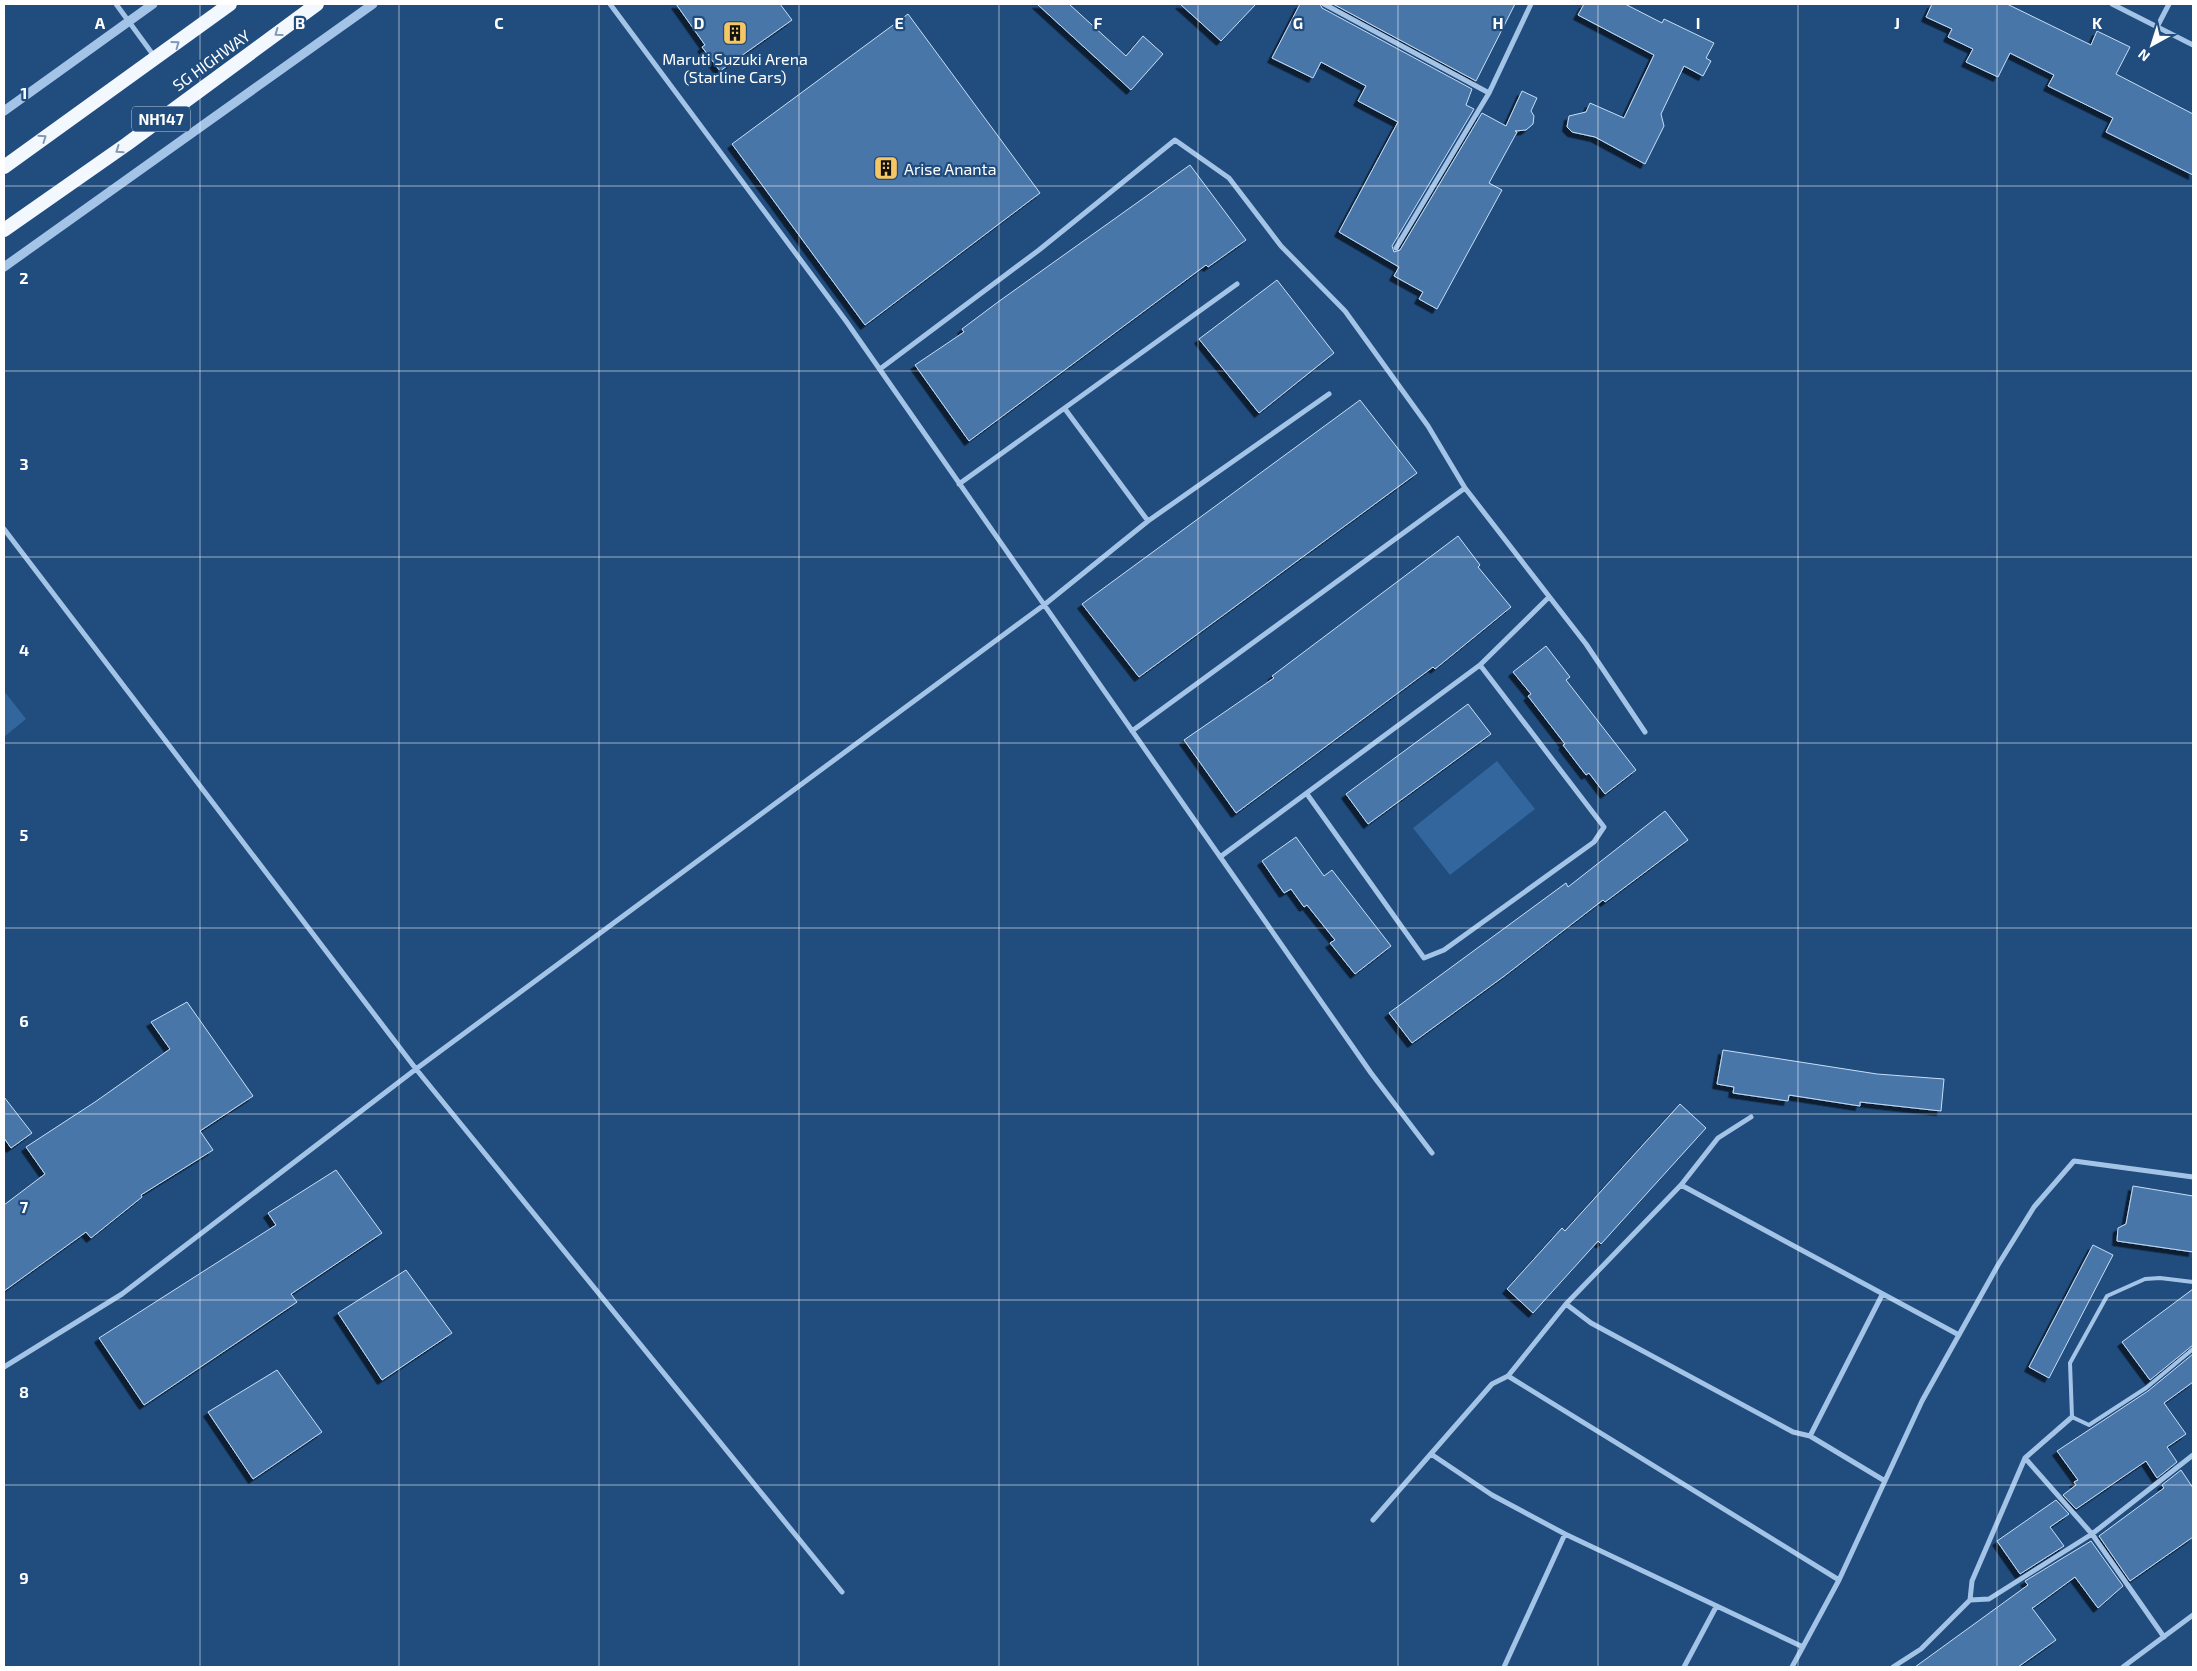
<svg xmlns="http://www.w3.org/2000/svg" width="2197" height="1671" font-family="'Exo 2',sans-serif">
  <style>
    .green { fill: #33669d }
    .building { fill: #4876a8; stroke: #c7def6; filter: url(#shadow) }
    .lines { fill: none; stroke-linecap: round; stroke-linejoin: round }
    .service { stroke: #a4c4e7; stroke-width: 4 }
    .minor { stroke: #a4c4e7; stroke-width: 5 }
    .tertiary { stroke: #a4c4e7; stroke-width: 9 }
    .trunk { stroke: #f2f8fe; stroke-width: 14 }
    .oneway { stroke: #7e99b8 }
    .grid { fill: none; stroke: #fff; stroke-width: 1; stroke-opacity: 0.55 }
    .labels { text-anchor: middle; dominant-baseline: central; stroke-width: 4.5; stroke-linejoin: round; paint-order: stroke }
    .shield { fill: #204c7e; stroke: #bcc9d8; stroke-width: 1 }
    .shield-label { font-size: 15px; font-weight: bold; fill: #fff }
    .poi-label { font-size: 16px; fill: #fff; stroke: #204c7e }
    .street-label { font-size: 16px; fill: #fff; stroke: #204c7e }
    .grid-label { font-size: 16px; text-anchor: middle; font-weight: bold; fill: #fff; stroke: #204c7e; stroke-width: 4.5; stroke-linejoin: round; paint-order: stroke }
  </style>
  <defs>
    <filter id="shadow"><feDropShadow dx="-4.5" dy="4.5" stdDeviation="0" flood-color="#0009"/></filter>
  </defs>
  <rect width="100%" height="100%" fill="#204c7e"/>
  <path class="green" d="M4,691L26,719L4,737Z
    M1497,761L1535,809L1450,875L1413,828Z"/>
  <path class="building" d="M676,4H780L792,20L720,71L702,47L705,45Z
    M1037,4H1069L1126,56L1143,36L1163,54L1131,90Z
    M1180,4H1256L1221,41Z
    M1300,4H1320L1322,8L1472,89L1466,105L1474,109L1392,246L1394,252L1400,250L1482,113L1506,126L1522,91L1537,98L1531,111L1534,116L1533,124L1526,130L1515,131L1517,132L1489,183L1502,190L1437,309L1419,299L1423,292L1394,276L1399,267L1339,232L1398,122L1358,101L1366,86L1321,62L1313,78L1272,58Z
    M1333,4H1515L1476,81Z
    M1584,4H1625L1662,23L1664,19L1714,43L1706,58L1711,61L1703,76L1684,66L1661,114L1664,126L1645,164L1595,137L1572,132L1567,127L1569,116L1586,112L1590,103L1624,118L1654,55L1578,15Z
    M1932,4H2007L2091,45L2097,31L2130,47L2116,74L2193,114V175L2106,132L2113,118L2048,86L2054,75L2010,53L1998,77L1966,62L1973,49L1948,37L1952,29L1926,17Z
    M908,14L1040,193L865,325L732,144Z
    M1190,165L1246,240L1208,267L1206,265L969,441L915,365L964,332L962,329L998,302Z
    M1277,280L1334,353L1259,413L1199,339Z
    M1360,400L1417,473L1139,677L1082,604Z
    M1458,536L1480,565L1478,567L1511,607L1435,669L1433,667L1236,813L1184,740L1274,678L1272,676Z
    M1546,646L1570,677L1566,680L1636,770L1605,794L1589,773L1586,775L1563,745L1565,744L1528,696L1531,694L1513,672Z
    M1468,704L1491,734L1368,824L1346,794Z
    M1665,811L1688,840L1605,902L1603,900L1503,977L1412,1043L1389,1013L1566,883L1568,887Z
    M1296,837L1324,876L1332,870L1391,946L1355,974L1330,943L1335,940L1307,905L1304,907L1291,889L1284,893L1262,861Z
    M187,1002L253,1096L200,1131L213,1150L141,1195L142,1197L91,1238L86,1232L4,1291V1205L45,1174L26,1147L95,1102L170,1049L151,1022Z
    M1723,1050L1877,1074L1944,1079L1941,1111L1860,1102V1106L1789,1095L1788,1101L1733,1093L1734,1087L1717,1084Z
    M4,1097L32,1133L11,1148L4,1138Z
    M1680,1104L1706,1128L1601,1244L1598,1241L1533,1313L1507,1289L1562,1228L1565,1231Z
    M336,1170L382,1233L291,1294L297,1302L144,1405L99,1338L276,1225L268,1213Z
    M2133,1186L2193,1196V1252L2117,1241L2118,1228L2126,1224Z
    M2093,1245L2113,1255L2049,1378L2029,1367Z
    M406,1270L452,1333L382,1380L338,1313Z
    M2193,1289V1345L2150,1380L2122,1342Z
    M2193,1354V1382L2164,1403L2186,1434L2167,1447L2177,1462L2157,1478L2146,1461L2076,1509L2063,1495L2076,1485L2074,1482L2078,1480L2057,1451L2148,1391Z
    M277,1370L322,1432L253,1479L208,1412Z
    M2181,1470L2193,1488V1537L2130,1581L2099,1536L2164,1488L2162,1485Z
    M2056,1500L2069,1514L2050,1527L2064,1546L2020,1574L1997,1541Z
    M2091,1541L2123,1586L2098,1608L2075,1577L2034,1607L2032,1608L2056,1640L2018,1667H1915L2028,1585L2025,1581Z"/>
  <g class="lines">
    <path class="service" d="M2193,1282L2160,1278L2145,1279L2107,1296L2070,1363L2072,1417L2089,1425L2146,1388L2193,1349"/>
    <path class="minor" d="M116,4L154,56
      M610,4L846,321L1371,1073L1432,1153
      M1324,4L1489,93L1531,4
      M2112,4L2193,45
      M2157,27L2169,4
      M1396,248L1489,93
      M880,369L1039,250L1175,140L1229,178L1281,246L1345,311L1428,426L1465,488L1586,644L1645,732
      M1065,409L1148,521
      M959,484L1237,284
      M4,529L416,1069L842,1592
      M1132,731L1465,488
      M1307,794L1424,958L1444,950L1594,842L1604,827L1480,665
      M1220,857L1480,665L1548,598
      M1681,1185L1959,1335
      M1566,1304L1591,1323L1793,1432L1810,1436L1885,1481
      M4,1367L122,1294L416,1069L1044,605L1148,521L1329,394
      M1508,1376L1839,1580
      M1810,1436L1882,1295
      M1431,1454L1492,1495L1565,1534L1803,1647
      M2025,1458L2092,1534L2164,1637
      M1373,1520L1492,1384L1508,1376L1566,1304L1681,1185L1718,1138L1751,1117
      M1970,1600L1989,1599L2092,1534L2193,1455
      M1504,1667L1565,1534
      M1684,1667L1716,1607
      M1792,1667L1839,1580L1922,1401L1998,1265L2034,1207L2074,1161L2193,1177
      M1893,1667L1921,1649L1970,1600L1972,1581L2025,1458L2072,1417
      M2123,1667L2193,1615"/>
    <path class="tertiary" d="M4,111L153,4
      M4,267L373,4"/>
    <path class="trunk" d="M4,167L230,4
      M4,230L127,144L317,4"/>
  </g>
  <defs><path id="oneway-chevron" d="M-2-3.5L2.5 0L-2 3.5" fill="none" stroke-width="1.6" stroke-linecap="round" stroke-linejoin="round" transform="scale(1.25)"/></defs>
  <g class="oneway">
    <use href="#oneway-chevron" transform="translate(278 33) rotate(144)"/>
    <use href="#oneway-chevron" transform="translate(176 44) rotate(-36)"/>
    <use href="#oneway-chevron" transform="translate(43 138) rotate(-35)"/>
    <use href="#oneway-chevron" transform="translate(119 150) rotate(145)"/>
  </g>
  <path class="grid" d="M200,4V1667M399,4V1667M599,4V1667M799,4V1667M999,4V1667M1198,4V1667M1398,4V1667M1598,4V1667M1798,4V1667M1997,4V1667M4,186H2193M4,371H2193M4,557H2193M4,743H2193M4,928H2193M4,1114H2193M4,1300H2193M4,1485H2193"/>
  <defs>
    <symbol id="building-square" viewBox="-11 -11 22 22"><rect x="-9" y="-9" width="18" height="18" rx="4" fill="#f5c664" stroke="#204c7e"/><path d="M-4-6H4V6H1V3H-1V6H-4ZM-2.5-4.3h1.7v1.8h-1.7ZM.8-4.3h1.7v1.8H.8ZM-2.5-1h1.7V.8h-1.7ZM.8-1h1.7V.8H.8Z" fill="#111"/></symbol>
  </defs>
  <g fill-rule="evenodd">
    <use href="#building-square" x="721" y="19" width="28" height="28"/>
    <use href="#building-square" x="872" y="154" width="28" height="28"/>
  </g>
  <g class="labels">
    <rect class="shield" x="132" y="106.5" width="58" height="25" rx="4"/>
    <g class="shield-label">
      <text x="161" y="119">NH147</text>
    </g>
    <g class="poi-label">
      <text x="735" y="58">Maruti Suzuki Arena<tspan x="735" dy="18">(Starline Cars)</tspan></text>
      <text x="904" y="168" text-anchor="start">Arise Ananta</text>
    </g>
    <g class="street-label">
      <text transform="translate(211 60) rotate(-36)">SG HIGHWAY</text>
    </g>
  </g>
  <g class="grid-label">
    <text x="100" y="29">A</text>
    <text x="300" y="29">B</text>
    <text x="499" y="29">C</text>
    <text x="699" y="29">D</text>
    <text x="899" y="29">E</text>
    <text x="1098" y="29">F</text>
    <text x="1298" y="29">G</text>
    <text x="1498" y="29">H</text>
    <text x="1698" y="29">I</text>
    <text x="1897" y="29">J</text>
    <text x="2097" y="29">K</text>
    <text x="24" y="99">1</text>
    <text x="24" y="284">2</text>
    <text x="24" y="470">3</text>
    <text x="24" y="656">4</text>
    <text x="24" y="841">5</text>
    <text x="24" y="1027">6</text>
    <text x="24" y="1213">7</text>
    <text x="24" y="1398">8</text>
    <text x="24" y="1584">9</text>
  </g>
  <rect width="2197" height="1671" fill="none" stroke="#ffffff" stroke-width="10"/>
  <g transform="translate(2152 45) rotate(219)" stroke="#204c7e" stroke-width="4" paint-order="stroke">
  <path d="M0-4L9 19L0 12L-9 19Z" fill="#ffffff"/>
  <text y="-8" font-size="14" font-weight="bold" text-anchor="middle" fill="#ffffff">N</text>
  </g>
</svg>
